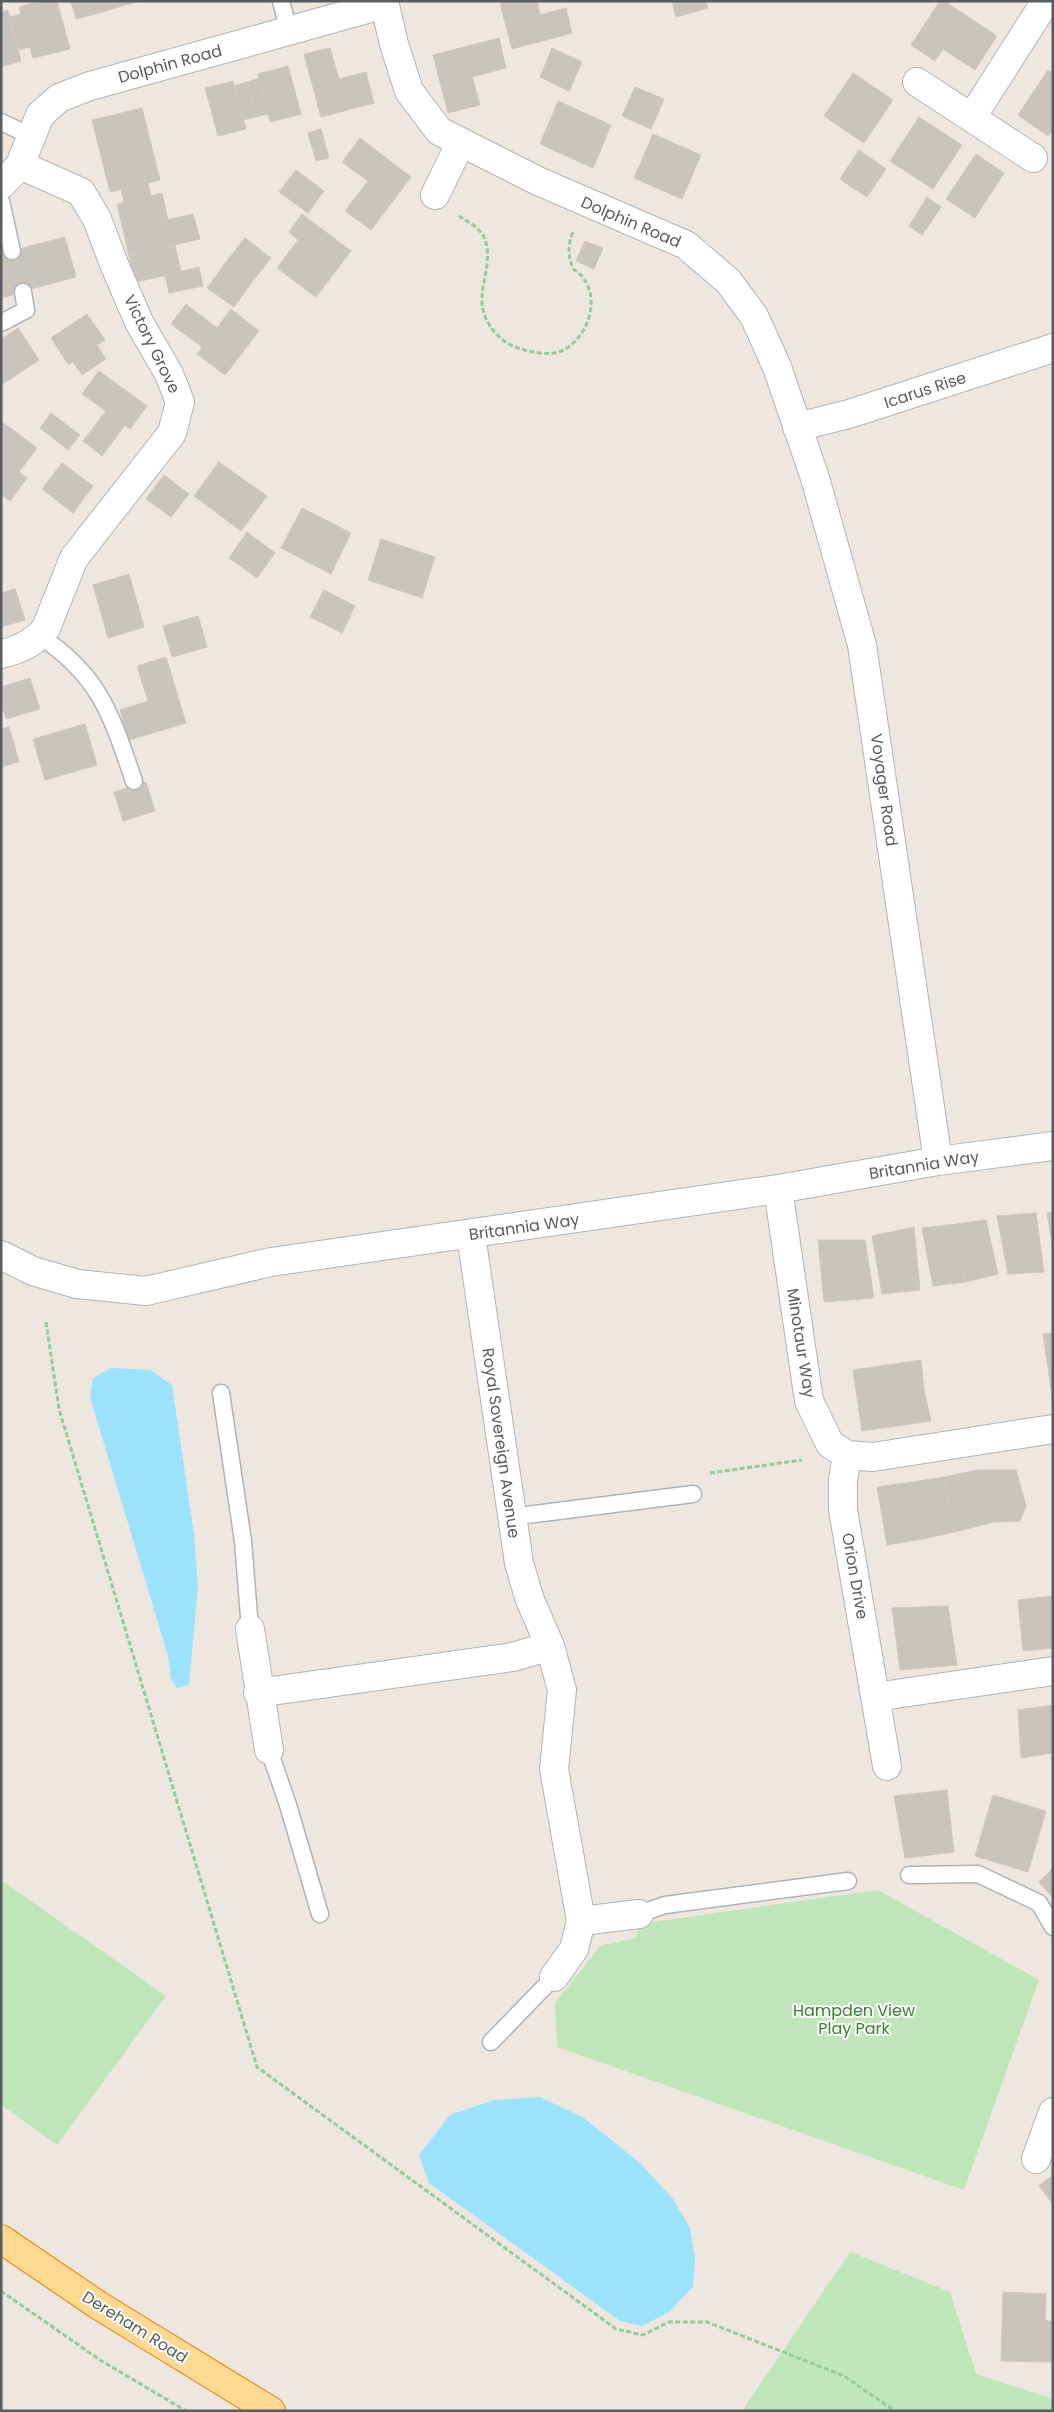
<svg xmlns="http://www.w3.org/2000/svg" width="1054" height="2412" font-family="Poppins,sans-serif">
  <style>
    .green { fill: #bfe7b9 }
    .water { fill: #9ce3ff }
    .building { fill: #c9c4be; stroke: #d1c8bd }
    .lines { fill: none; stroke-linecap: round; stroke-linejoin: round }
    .service-casing { stroke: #b0b4b8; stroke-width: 19 }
    .minor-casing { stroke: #b0b4b8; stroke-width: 30 }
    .trunk-casing { stroke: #eb7f00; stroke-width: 30 }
    .path { stroke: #94cd9c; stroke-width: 3; stroke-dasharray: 5 2.5; stroke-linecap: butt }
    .service { stroke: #fff; stroke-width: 16 }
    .minor { stroke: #fff; stroke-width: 28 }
    .trunk { stroke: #ffd892; stroke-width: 28 }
    .labels { text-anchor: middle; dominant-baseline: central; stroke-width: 4; stroke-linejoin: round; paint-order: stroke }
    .street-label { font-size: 16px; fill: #585d61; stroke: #fff }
    .park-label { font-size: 16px; fill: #36832e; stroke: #fff }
  </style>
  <rect width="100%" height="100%" fill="#ede7df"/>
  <path class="green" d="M1,1880L166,1996L57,2145L1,2105Z
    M878,1890L1039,1980L964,2190L557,2047L555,2003L600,1946L636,1938L639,1924Z
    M850,2252L950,2292L976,2374L1053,2399V2411H742Z"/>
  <path class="water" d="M111,1368L150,1370L172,1385L194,1534L198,1586L189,1685L177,1688L171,1679L168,1656L90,1397L93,1378Z
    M540,2097L584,2118L641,2164L673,2199L690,2228L695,2260L693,2287L669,2312L642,2326L620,2321L429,2183L419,2155L450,2115L494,2100Z"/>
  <path class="building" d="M41,1H57L70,49L33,58L19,7Z
    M71,1H96L99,13L76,19Z
    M96,1H121L122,6L99,13Z
    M121,1H141L122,6Z
    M509,1H537L540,15L566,8L572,33L512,49L500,3Z
    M672,1H706L708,8L676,17Z
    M940,1H944L997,36L975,70L943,49L935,61L911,45Z
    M8,10L21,61L1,67V12Z
    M21,14L30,47L19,50L10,17Z
    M499,38L506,68L472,77L480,105L448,113L433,55Z
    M330,48L339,79L366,72L374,103L321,117L304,54Z
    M552,48L582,62L569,91L540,77Z
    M288,66L301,114L270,122L258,74Z
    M1048,70L1053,73V129L1048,136L1018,115Z
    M853,73L893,100L864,143L824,116Z
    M260,78L268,114L256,117L247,82Z
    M233,81L246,129L218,136L205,88Z
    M247,82L256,117L243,120L234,86Z
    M635,87L664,99L651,129L622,116Z
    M558,101L611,125L593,168L540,144Z
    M142,108L148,132L98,144L92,120Z
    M919,117L962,145L933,189L890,161Z
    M321,129L329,158L316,161L308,133Z
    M148,132L154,156L104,168L98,144Z
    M653,134L701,155L682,199L634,178Z
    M360,138L411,177L371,230L345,211L368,181L342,162Z
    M859,150L872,159L853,188L840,179Z
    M976,154L1004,173L975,218L946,199Z
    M154,156L160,180L110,192L104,168Z
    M872,159L886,169L867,197L853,188Z
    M296,170L324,191L308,213L279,192Z
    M148,183L151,196L124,202L121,189Z
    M162,193L168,220L123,230L117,204Z
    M927,197L941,207L922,235L909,226Z
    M193,214L200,239L129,256L123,230Z
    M302,214L351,251L316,297L277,268L298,240L289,232Z
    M65,237L76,277L53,283L42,243Z
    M245,238L271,258L252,282L226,262Z
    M585,241L603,248L594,269L576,261Z
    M42,243L53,283L35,288L23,248Z
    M175,245L181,272L136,282L129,256Z
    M23,248L35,288L12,295L1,255Z
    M1,258L12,295L1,298Z
    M226,262L252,282L234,307L207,288Z
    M199,267L203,286L169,293L165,275Z
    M186,304L217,328L231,309L259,331L225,375L197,354L202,347L171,324Z
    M87,314L105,340L97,345L106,359L82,375L73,362L68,364L51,338Z
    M18,328L39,360L1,385V339Z
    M99,371L147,406L130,429L125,425L102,456L83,441L106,411L82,394Z
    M51,413L80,435L68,450L40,428Z
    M1,421L37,448L19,472L27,478L10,501L1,495Z
    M219,462L267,496L241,531L194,496Z
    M62,463L93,486L73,513L42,489Z
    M164,475L189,494L171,517L146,499Z
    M302,508L351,533L331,574L281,548Z
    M247,532L275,553L257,578L229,558Z
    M381,539L435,557L422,598L368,580Z
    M129,574L144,627L108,638L93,585Z
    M15,589L25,620L1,627V593Z
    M324,590L355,606L342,633L310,617Z
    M198,616L207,647L172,657L163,626Z
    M166,657L186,723L129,740L120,710L148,701L137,666Z
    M30,678L40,709L6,719L1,704V687Z
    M85,724L97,765L45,780L33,739Z
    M9,727L19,762L1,767V729Z
    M146,782L155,811L123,821L114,792Z
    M1053,1212V1248L1047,1213Z
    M1036,1213L1044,1272L1008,1274L997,1216Z
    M986,1220L998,1274L965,1282L956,1224Z
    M956,1224L965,1282L933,1286L922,1228Z
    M914,1227L920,1290L882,1294L872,1236Z
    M818,1240H865L874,1298L824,1302Z
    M1053,1333V1402L1043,1334Z
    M921,1360L924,1390L857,1397L853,1370Z
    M924,1390L931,1421L862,1431L857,1397Z
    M977,1470H1016L1026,1506L1020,1521L994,1522Z
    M977,1470L994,1522L954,1532L944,1477Z
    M944,1477L954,1532L923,1539L913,1482Z
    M913,1482L923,1539L887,1545L877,1487Z
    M1053,1596V1648L1023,1651L1018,1600Z
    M948,1606L957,1665L900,1670L892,1608Z
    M1053,1705V1753L1021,1758L1018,1710Z
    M947,1790L954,1852L905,1858L894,1796Z
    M993,1795L1046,1811L1028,1872L975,1856Z
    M1053,1868V1898L1039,1882Z
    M1053,2175V2204L1039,2186Z
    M1003,2292L1046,2294L1045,2320L1053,2322V2362L1001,2361Z"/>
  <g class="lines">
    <defs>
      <path id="service" d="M281,1L289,31
        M1,122L31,136
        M1,201L12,251
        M1,323L26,310L23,292
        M40,636C101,677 111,715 134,781
        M221,1393L243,1541L250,1629
        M511,1517L693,1494
        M269,1750L288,1805L320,1914
        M909,1875L978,1874L1039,1903L1053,1927
        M639,1914L665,1905L848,1881
        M491,2042L554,1977"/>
      <path id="minor" d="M384,1L394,44L409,91L439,131L538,181L686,245L728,281L754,316L777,367L815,478L862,645L938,1161
        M917,82L1033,158
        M972,117L1046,1
        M1,185L20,165L40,115L59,98L90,86L385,4
        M435,195L461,142
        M797,427L849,414L1053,348
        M1,654C19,650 35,643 46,628L74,558L172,433L180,402L169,374L139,322L114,264L97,219L81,192L20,165
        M778,1189L809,1401L830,1444L847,1455L873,1457L1053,1429
        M471,1235L519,1563L530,1600L550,1646L562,1690L554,1769L581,1921L574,1949L554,1977
        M1,1255L33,1271L77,1284L146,1291L271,1262L778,1189L938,1161L1053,1146
        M847,1455L843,1480V1510L887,1766
        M250,1629L269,1750
        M258,1693L513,1657L550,1646
        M875,1697L1053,1671
        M581,1921L639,1914
        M1036,2159L1053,2112"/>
      <path id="trunk" d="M1,2239L98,2305L271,2411"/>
    </defs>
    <use href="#service" class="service-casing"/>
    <use href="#minor" class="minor-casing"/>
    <use href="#trunk" class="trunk-casing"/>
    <path class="path" d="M459,216C467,221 479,228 483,235C499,268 466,296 493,330C498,336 504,342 511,345C523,351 546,356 559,352C591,340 605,288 573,269C568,254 567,245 574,230
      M46,1322L59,1409L257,2067L616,2329L643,2335L669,2322H707L844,2376L895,2411
      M710,1473L802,1460
      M1,2291L100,2360L186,2411"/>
    <use href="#service" class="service"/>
    <use href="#minor" class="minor"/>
    <use href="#trunk" class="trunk"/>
  </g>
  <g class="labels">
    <g class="street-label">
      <text transform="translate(170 64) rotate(-15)">Dolphin Road</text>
      <text transform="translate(631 222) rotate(23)">Dolphin Road</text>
      <text transform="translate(152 344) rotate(64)">Victory Grove</text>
      <text transform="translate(925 390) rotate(-18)">Icarus Rise</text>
      <text transform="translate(884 790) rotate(82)">Voyager Road</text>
      <text transform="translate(924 1165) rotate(-9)">Britannia Way</text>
      <text transform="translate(524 1227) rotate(-8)">Britannia Way</text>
      <text transform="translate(801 1343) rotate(81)">Minotaur Way</text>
      <text transform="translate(501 1443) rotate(82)">Royal Sovereign Avenue</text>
      <text transform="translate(855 1576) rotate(80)">Orion Drive</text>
      <text transform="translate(135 2327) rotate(32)">Dereham Road</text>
    </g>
    <g class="park-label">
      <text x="854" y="2010">Hampden View<tspan x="854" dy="18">Play Park</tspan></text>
    </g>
  </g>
  <rect width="1054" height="2412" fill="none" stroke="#585d61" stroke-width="5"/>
</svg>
